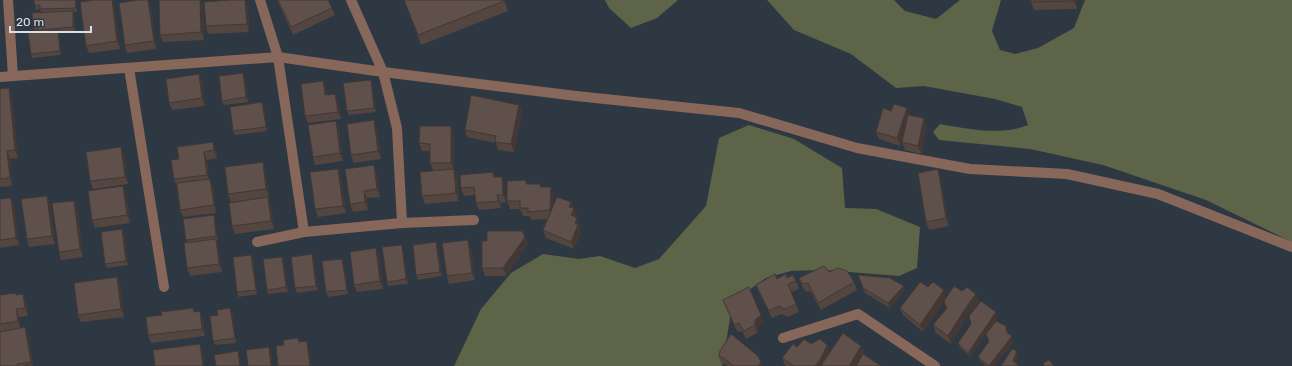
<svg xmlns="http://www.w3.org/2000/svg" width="1292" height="366" font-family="Rubik,sans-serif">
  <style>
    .forest { fill: #5e6447 }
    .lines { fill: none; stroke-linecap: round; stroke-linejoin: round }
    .service { stroke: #88675b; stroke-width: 10 }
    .minor { stroke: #88675b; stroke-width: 10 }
    .wall { fill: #534540 }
    .shaded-wall { fill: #433834 }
    .building { fill: #60504b; stroke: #433834 }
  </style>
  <rect width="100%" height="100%" fill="#2d3842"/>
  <path class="forest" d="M605,0H678L657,18L631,28L609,8Z
    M767,0H894L905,11L936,19L960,0H1001L992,31L1000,50L1015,54L1038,48L1074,28L1085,0H1292V242L1206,200L1103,165L1030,149L939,140L933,132L940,124C968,129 1001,136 1028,125L1022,107L995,99L924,86L896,88L851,54L794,30Z
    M749,125L794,139L842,168L845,208L876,209L920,227L917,268L899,276L824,270L791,271L766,278L733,301L722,366H454L481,309L511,273L543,254L579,259L600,256L635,268L659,259L706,206L719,138Z"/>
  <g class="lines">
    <path class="service" d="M8,0L13,76
      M260,0L278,57
      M129,68L164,287"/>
    <path class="minor" d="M278,57L304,232L402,223L397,128L383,72L351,0
      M0,77L278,57L383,72L576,96L739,113L857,148L970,169L1067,174L1158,194L1292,247
      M402,223L474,220
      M257,242L304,232
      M783,338L858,314L935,366"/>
  </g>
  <path class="wall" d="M77,0V12H73L74,15L75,32L59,33L61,55L32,58L31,54L39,32L38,30H34L33,25L41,12L40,9L36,10L35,5Z
    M230,0H245L248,7L249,32L208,34L206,26Z
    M277,0H328L335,15L293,35Z
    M404,0H504L508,11L421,45Z
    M1031,0H1077V9L1034,10L1031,2Z
    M114,5L120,49L89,53L86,46Z
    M203,6L204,40L163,42L160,35Z
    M151,7L156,49L127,53L125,45Z
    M199,74L202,82L205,106L172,110L169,103Z
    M245,77L248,102L224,105L222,101Z
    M323,81L326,89L327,95L335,94L338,101L341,119L308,123L305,116Z
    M372,84L376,112L349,115L347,111Z
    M9,88L12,96L18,158L10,159L12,186L0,187V89Z
    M262,102L264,106L267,131L235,135L233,131Z
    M519,105L522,112L514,152L498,150L496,143L467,137L465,130Z
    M891,111L909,115L927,126L921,154L905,150L902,142L903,137L900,146L879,139L876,132Z
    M336,121L339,129L343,161L315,165L313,157Z
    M451,126L454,134V169L457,176L459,201L425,204L422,196L433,170L430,163V151H422L419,143Z
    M377,128L381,159L354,163L351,155Z
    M177,147L216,150L217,158L207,160L209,179H210L213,187L216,213L183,217L180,210L177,187L174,179L179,159Z
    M124,155L128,184L93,189L90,181Z
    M338,169L341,176L346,213L318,217L315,209Z
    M265,170L269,197L231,202L228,194Z
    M493,172L495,177L504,184L506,202L500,203L501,208L479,210L476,203L475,195L464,196L461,188Z
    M377,173L380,197L367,198L368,210L353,212L350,204Z
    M940,177L949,226L929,230L926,222Z
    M526,180L527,184H540L541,187L553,195V205L571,202L577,216L576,217L577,218L580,226L579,228L581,233L574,249L546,238L543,230L548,219L531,220L530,216H523L520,209H510L507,201Z
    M126,193L130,223L95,228L92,220Z
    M0,199L14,205L19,245L0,248Z
    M74,201L77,208L83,257L61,260L59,252Z
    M50,204L55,244L29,247L27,239Z
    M271,205L274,229L235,234L232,226Z
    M214,215L215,220L218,240L216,241L218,246L222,272L190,276L187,268V242L186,240Z
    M122,229L124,233L128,265L107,268L105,264Z
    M525,237L528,244L506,276H485L482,268L487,241Z
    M438,246L442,276L418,280L416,275Z
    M376,248L379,256L383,289L357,292L354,285Z
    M471,248L475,280L449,284L447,276Z
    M403,249L408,284L388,286L387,282Z
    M251,255L253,259L257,294L238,297L237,292Z
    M282,257L284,261L288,292L268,294L267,290Z
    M314,259L318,290L297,293L295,288Z
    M342,259L344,263L348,294L328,297L326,292Z
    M829,272L854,282L857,290L821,310L810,291L806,292L802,286L799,278Z
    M858,275L905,290L890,308L865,293Z
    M117,277L120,285L124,317L81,322L78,315Z
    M787,278L796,281L799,289L791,292L799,312L788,317L781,314L772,318L759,293L756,285Z
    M928,287L947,297L962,291L976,294L979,302L967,316L951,344L936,333L933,325L947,308L944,302L923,332L903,315L900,308Z
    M16,293V295L23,294L26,302L28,316L19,317L20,328L25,327L28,335L33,364V366H0V295Z
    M723,300L761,315L764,323L758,327L757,333L746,339L742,331L738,332L736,329Z
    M193,308L195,312L203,319L205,336L151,343L148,335L162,315Z
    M230,308L232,312L236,343L215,345L213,341L218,315Z
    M998,317L970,357L960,347L958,343Z
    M1008,330V334L1014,341L994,366H986L980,361L978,357Z
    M811,344L827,345L830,353L828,356L861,346L864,354V355L881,366H786L785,365L782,358L797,347Z
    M720,351L762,366H727L725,364L722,365L719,357Z"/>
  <path class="shaded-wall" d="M75,0H77V12L76,8Z
    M112,0L114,5L120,49L117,41Z
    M148,0L151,7L156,49L154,41Z
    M200,0L203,6L204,40L201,32Z
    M245,0L248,7L249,32L247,24Z
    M1074,0H1077V9L1074,1Z
    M73,11L74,15L75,32L73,27Z
    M58,30L59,34L61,55L60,51Z
    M243,73L245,77L248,102L246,97Z
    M199,74L202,82L205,106L202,98Z
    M371,80L372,84L376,112L374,108Z
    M323,81L326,89L328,103L325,95Z
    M9,88L12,96L18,158L15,150Z
    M335,94L338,101L341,119L338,112Z
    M262,102L264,106L267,131L266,127Z
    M519,105L522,112L514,152L511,144Z
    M907,108L910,116L900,146L897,138Z
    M924,118L927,126L921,154L918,146Z
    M374,120L377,128L381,159L378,151Z
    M336,121L339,129L343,161L340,153Z
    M451,126L454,134V171L451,163Z
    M213,142L216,150L217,158L214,150Z
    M121,147L124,155L128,184L125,177Z
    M7,151L10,159L12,186L10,178Z
    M204,152L207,160L210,183L207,175Z
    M263,162L265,170L269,197L266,189Z
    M374,165L377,173L380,197L377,189Z
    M338,169L341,176L346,213L343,206Z
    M454,169L457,176L459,201L456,193Z
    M938,169L940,177L949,226L946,218Z
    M502,177L504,184L506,202L503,195Z
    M210,179L213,187L216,213L214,205Z
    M123,186L126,193L130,223L127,215Z
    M551,187L553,195V218L550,210Z
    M364,191L367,198L368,210L365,202Z
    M497,195L500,203L501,208L498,201Z
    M47,196L50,204L55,244L52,236Z
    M268,197L271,205L274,229L271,221Z
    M11,198L14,205L19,245L16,238Z
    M74,201L77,208L83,257L80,249Z
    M571,202L577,216L574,223L569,207Z
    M214,215L215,220L218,240L216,236Z
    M577,218L580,226L579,228L581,233L574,249L571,242L575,223Z
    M122,229L124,233L128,265L126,261Z
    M525,237L528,244L506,276L503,268Z
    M216,239L218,246L222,272L219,264Z
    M468,240L471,248L475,280L472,273Z
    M436,242L438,246L442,276L440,272Z
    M402,245L403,249L408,284L406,279Z
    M376,248L379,256L383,289L380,281Z
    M312,254L314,259L318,290L316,286Z
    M251,255L253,259L257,294L256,290Z
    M282,257L284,261L288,292L286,287Z
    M342,259L344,263L348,294L347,290Z
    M117,277L120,285L124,317L121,309Z
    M904,286L905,290L890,308L888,303Z
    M944,290L947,298L923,332L920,325Z
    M23,294L26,302L28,316L25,308Z
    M976,294L979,302L967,316L951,344L948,336L965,309Z
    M230,308L232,312L236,343L235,338Z
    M16,309L19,317L21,329L18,321Z
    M200,311L203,319L205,336L202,329Z
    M996,312L998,317L970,357L968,353Z
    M761,315L764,323L758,327L757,333L755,325V320Z
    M25,327L28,335L33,366H32L31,362Z
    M1012,336L1014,341L994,366H989Z
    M307,341L309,349L312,366H310Z
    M200,344L203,351L205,366H203Z
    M827,345L830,353L823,366H815Z
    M861,346L864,354L857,366H849Z
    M269,347L271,352L272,366H271Z
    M238,351L241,366H240Z
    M1017,351L1019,356L1014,366L1013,361Z
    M761,362L762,366H758Z"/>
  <path class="building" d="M34,0H75L76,8L40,9V5H35Z
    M94,0H112L117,41L86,46L80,2Z
    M138,0H148L154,41L125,45L119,3Z
    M159,0H200L201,32L160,35Z
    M230,0H245L247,24L206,26L204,2Z
    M278,0H328L332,8L291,27Z
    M404,0H504V1L418,35Z
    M1031,0H1074V1L1031,2Z
    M73,11V27L38,30V25H33L32,13Z
    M58,30L60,51L31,54L28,33Z
    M243,73L246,97L222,101L219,76Z
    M199,74L202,98L169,103L166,79Z
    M371,80L374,108L347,111L343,83Z
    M323,81L325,95L335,94L338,112L305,116L301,84Z
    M9,88L15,150L7,151L10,178L0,179V89Z
    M471,95L519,105L511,144L495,142L496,136L465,130Z
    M262,102L266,127L233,131L230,107Z
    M894,104L907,108L897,138L876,132L883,108L891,111Z
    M908,115L924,118L918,146L902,142Z
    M374,120L378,151L351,155L347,124Z
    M336,121L340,153L313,157L308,125Z
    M420,126H451V163H430V144L419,143Z
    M213,142L214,150L204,152L207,175L174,179L171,160L179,159L177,147Z
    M121,147L125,177L90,181L86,152Z
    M263,162L266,189L228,194L225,167Z
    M374,165L377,189L364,191L365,202L350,204L345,169Z
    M338,169L343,206L315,209L310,172Z
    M454,169L456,193L422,196L420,172Z
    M938,169L946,218L926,222L918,173Z
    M493,172V177H502L503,195H497L498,201L476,203L474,187L461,188L460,175Z
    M210,179L214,205L180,210L177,183Z
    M526,180V184H540V187H551L550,210L528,212V208H520V201H507V181Z
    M123,186L127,215L92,220L88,191Z
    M47,196L52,236L27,239L21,199Z
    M268,197L271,221L232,226L229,203Z
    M557,197L571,202L569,207L574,208L571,215L577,218L575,223L578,225L571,242L543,230Z
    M11,198L16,238L0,240V199Z
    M74,201L80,249L59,252L52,203Z
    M214,215L216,236L186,240L183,219Z
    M122,229L126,261L105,264L101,232Z
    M487,231H522L525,237L503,268H482V241H487Z
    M216,239L219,264L187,268L184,243Z
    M468,240L472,273L447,276L442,243Z
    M436,242L440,272L416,275L413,245Z
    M402,245L406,279L387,282L382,247Z
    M376,248L380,281L354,285L350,252Z
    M312,254L316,286L295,288L291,257Z
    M251,255L256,290L237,292L233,257Z
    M282,257L286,287L267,290L263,259Z
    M342,259L347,290L326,292L322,261Z
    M824,266L829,272L838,268L847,271L854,282L818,303L808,283L803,284L799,278Z
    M775,274L777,279L786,274L787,278L793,275L796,281L788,284L796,304L785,309L779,306L769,311L756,285Z
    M858,275L890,278L904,286L888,303L863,288Z
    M117,277L121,309L78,315L74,283Z
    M920,282L928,287L933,282L944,290L920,325L900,308Z
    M954,286L962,291L967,287L976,294L965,309L948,336L933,325L947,308L944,301Z
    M749,287L761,315L755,320V325L744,331L739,323L735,325L733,322L723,300Z
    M16,293V295L23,294L25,308L16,309L18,321L0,324V295Z
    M981,301L996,312L968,353L958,343L971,324L969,316Z
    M193,308L194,312L200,311L202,329L148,335L146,317L162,315L161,312Z
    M230,308L235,338L213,341L210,316L218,315L217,310Z
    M996,321L1006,326L1007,333L1012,336L989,366L978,357L989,341L986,334Z
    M25,327L31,362L17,364V366H0V332Z
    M843,333L861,346L849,366H823L822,364Z
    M731,334L758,356L761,362L758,366H734L722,357H719L720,351Z
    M298,338L299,342L307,341L310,366H278L276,346L284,345L283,340Z
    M804,339L811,344L820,339L827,345L820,360L815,366H794L782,358L793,344L797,347Z
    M200,344L203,366H155L153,350Z
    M269,347L271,366H248L246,350Z
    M1012,349L1017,351L1013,361L1019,366H1001Z
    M238,351L240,366H216L214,355Z
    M863,354L881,366H856Z
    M1049,360L1054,366H1044L1043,363Z
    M33,364V366H23Z"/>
  <path d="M10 26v6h81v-6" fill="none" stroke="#d9e0e6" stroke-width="2"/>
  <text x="16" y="26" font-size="12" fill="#d9e0e6" stroke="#2d3842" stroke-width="3" paint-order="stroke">20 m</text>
</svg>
